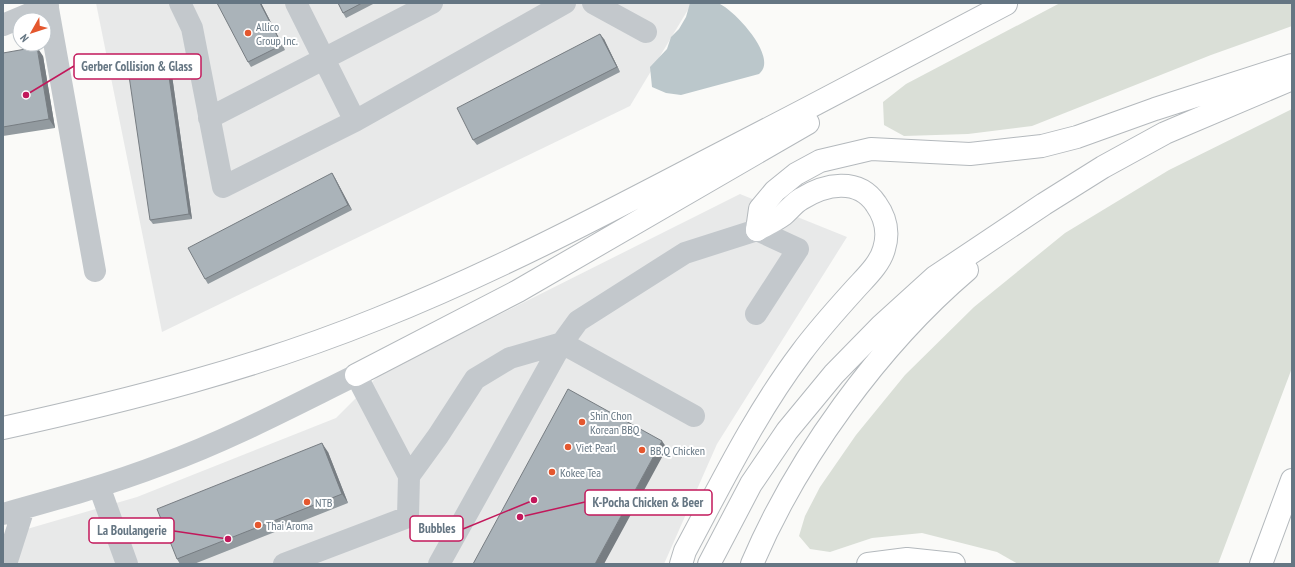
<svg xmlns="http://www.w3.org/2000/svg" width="1295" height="567" font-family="'PT Sans Narrow',sans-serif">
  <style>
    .built { fill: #e8e9e9 }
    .green { fill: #dadfd7 }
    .water { fill: #bbc7cb }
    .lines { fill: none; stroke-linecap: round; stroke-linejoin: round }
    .major-casing { stroke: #b5babe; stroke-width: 24 }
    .highway-casing { stroke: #b4b9bd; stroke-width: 24 }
    .minor { stroke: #c3c8cc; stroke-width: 22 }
    .major { stroke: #fff; stroke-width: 22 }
    .highway { stroke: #fff; stroke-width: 22 }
    .wall { fill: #929a9f }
    .shaded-wall { fill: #777d82 }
    .building { fill: #aab3b9; stroke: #777d82 }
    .poi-dot { fill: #e4572e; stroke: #fff; stroke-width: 1.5 }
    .labels { text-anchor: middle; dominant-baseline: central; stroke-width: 4; stroke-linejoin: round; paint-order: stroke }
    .poi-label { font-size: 12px; fill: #657683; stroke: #fff; text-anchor: start }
    .leader { fill: none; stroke: #c2185b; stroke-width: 1.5 }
    .callout-dot { fill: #c2185b; stroke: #fff; stroke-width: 1.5 }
    .callout { fill: #fff; stroke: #c2185b; stroke-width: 1.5 }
    .callout-label { font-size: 13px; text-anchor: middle; font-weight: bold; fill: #657683 }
  </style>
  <rect width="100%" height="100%" fill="#fafaf8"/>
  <path class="built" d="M96,3H692L630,106L162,332Z
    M740,194L847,237L717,444L664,564H3V536L137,497L336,418L379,375Z"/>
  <path class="green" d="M1060,3H1292V26L1211,55L1032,126L968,134L904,136L884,125L883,102L906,84Z
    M1292,109V368L1218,564H1018L997,552L922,533L872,538L830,552L810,549L799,536L805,516L820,487L856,435L905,375L974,307L1065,233L1169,170Z"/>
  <path class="water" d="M690,3C698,3 713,0 720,4C736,12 779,58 759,74L681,95L666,93L652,87L650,67L667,49L671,37L679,29L686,17Z"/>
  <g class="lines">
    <defs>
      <path id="major" d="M681,564L685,551C721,484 755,414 801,353C818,330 837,309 856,288C866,277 880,264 884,249C889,233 886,218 876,204C858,177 825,184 801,199C794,203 789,210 783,215C775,221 765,225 757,230"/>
      <path id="highway" d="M757,230L760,209L775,191L796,174L820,161L871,149L970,154L1042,146L1077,137L1155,109L1292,65
        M356,375L518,291L808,123
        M3,428C130,400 256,368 377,319C490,274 597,218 704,162C805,110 905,57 1006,4
        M709,564L751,484L787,431L834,374L881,326L935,277L1044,204L1103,167L1165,133L1292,79
        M752,564C797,458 879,345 967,270
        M868,564L907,559L954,564
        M1261,564L1292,480"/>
    </defs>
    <use href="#major" class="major-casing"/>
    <use href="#highway" class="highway-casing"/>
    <path class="minor" d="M47,3L95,271
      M180,3L192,28L223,187L355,121L565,3
      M296,3L355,121
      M593,3L646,32
      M3,25L48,6
      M209,118L432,3
      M99,486L127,564
      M3,514C57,499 111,484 163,464C229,440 293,406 356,375L409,476
      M6,564L24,508
      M284,564L408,517L409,476L438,436L475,379L510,358L562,343L578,321L685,253L757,230L798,249L756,314
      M439,564L562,343L694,416"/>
    <use href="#major" class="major"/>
    <use href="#highway" class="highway"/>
  </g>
  <path class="wall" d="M261,3L285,50L251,67L248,62Z
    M338,3H375L346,18L343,13Z
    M604,39L620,72L477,145L473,140Z
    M3,53L43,56L55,128L3,136Z
    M170,61L192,219L153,224L150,220Z
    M332,173L335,178L352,210L208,284L205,279Z
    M328,452L348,503L194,564H180L177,559Z"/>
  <path class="shaded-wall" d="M260,3H261L285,50L282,45Z
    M600,34L604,39L620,72L617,67Z
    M37,47L43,56L55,128L49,119Z
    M166,56L170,61L192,219L189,214Z
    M332,173L335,178L352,210L348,205Z
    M662,441L667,448L604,564H595Z
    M322,443L328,452L348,503L342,494Z"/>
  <path class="building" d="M217,3H260L282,45L248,62Z
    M338,3H362L343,13Z
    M600,34L617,67L473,140L457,108Z
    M37,47L49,119L3,127V53Z
    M166,56L189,214L150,220L127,62Z
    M332,173L348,205L205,279L188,248Z
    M568,389L662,441L595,564H473Z
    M322,443L342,494L177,559L157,509Z"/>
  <g class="poi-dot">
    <circle cx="248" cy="33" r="4"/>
    <circle cx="582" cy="422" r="4"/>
    <circle cx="568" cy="447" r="4"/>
    <circle cx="642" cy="450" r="4"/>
    <circle cx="552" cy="472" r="4"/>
    <circle cx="307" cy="502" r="4"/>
    <circle cx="258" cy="525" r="4"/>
  </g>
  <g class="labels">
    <g class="poi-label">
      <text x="256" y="26">Allico<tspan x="256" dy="14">Group Inc.</tspan></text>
      <text x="590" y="415">Shin Chon<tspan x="590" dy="14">Korean BBQ</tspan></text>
      <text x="576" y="447">Viet Pearl</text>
      <text x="650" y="450">BB.Q Chicken</text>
      <text x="560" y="472">Kokee Tea</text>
      <text x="315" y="502">NTB</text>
      <text x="266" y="525">Thai Aroma</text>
    </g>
  </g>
  <path class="leader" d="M26 95L74 66M520 517L585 502M534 500L463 529M228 539L174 531"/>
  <g class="callout-dot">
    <circle cx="26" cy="95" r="4"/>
    <circle cx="520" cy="517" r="4"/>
    <circle cx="534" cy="500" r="4"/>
    <circle cx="228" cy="539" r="4"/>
  </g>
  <g class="callout">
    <rect x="74" y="54" width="127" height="25" rx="4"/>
    <rect x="585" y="490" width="127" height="25" rx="4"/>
    <rect x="410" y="516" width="53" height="25" rx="4"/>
    <rect x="89" y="518" width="85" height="25" rx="4"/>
  </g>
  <g class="callout-label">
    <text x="137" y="71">Gerber Collision &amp; Glass</text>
    <text x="648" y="507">K-Pocha Chicken &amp; Beer</text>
    <text x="437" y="533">Bubbles</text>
    <text x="132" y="535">La Boulangerie</text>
  </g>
  <rect width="1295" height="567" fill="none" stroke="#657683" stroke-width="8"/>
  <g transform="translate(32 32) rotate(231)"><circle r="19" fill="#ffffff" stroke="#c1c8cd"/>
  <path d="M0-3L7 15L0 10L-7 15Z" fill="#e4572e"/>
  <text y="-6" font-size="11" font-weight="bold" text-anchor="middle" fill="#657683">N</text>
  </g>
</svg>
